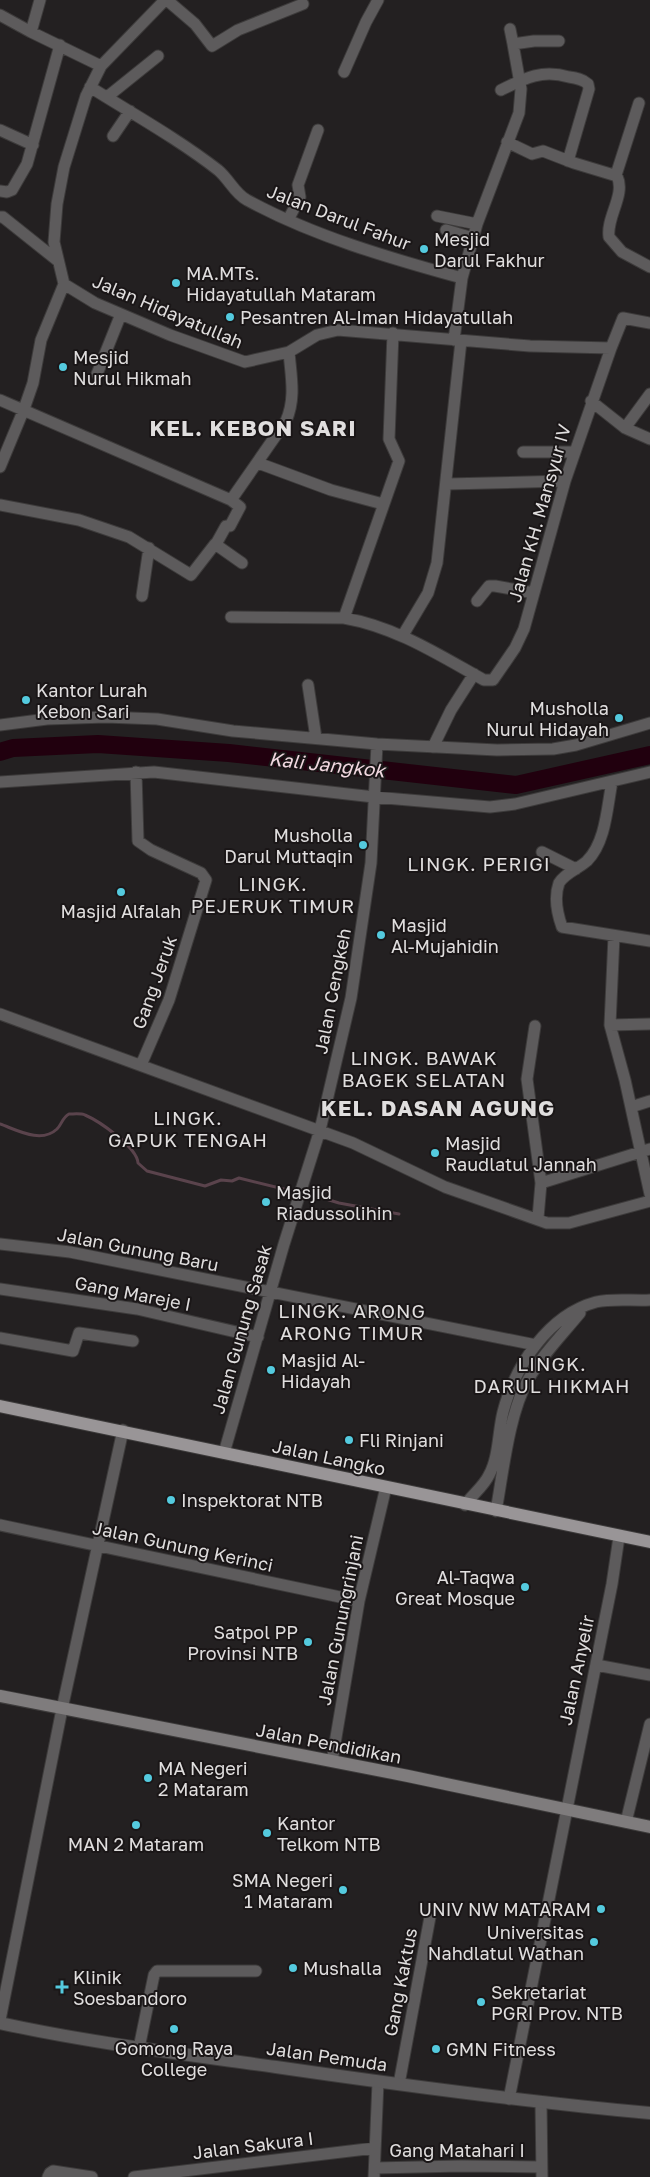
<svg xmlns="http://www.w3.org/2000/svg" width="650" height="2177" font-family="'Golos Text',sans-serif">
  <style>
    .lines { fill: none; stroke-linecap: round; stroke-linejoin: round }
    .stream { stroke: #5a434c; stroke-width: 3 }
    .river { stroke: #21000e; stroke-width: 18 }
    .minor-casing { stroke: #3d3b3b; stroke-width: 13 }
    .tertiary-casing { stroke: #3d3b3b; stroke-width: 14 }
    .secondary-casing { stroke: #3d3b3b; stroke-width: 14 }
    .primary-casing { stroke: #3d3b3b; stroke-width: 14 }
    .minor { stroke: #5d5b5c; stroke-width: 11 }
    .tertiary { stroke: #5d5b5c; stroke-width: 12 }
    .secondary { stroke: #7f7c7d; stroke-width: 12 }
    .primary { stroke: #999597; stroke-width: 12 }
    .poi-dot { fill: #54cade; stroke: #1a1617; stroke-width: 2 }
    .labels { text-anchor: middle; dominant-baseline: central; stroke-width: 4; stroke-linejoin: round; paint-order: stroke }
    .street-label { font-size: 18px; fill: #e0dede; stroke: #1a1617 }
    .poi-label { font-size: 18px; fill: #e0dede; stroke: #1a1617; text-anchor: start }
    .water-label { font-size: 19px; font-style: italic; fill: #f1d8e0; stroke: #1a1617 }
    .neighbourhood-label { font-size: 19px; letter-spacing: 1px; fill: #e0dede; stroke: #1a1617 }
    .district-label { font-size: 22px; font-weight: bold; letter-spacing: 1px; fill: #e0dede; stroke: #1a1617 }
  </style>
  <rect width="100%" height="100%" fill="#232021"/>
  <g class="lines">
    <path class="stream" d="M0,1124C17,1130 41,1144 57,1129C62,1124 62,1118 69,1114C74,1114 81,1113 85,1115C99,1121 137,1147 138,1163L147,1171L205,1186L221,1180L232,1181L239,1178L296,1192
      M303,1192L339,1203L399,1214"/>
    <path class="river" d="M0,752L13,748L98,744L229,753L516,785L650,755"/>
    <defs>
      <path id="minor" d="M167,0L195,24L212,46L238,30L303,4
        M0,15L31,32L101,66
        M510,29L513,44
        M31,32L40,0
        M344,72L366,22L378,0
        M90,87C133,114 178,139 218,170C229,179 235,194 247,200C313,236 389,258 462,278
        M501,90C525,78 542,69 569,77C576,78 583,79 588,84L589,89L568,161
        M107,97L158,56
        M0,130L33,145
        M113,136L130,111
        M507,142L532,154L543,151L574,163L617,176C626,195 606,217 609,237L622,252L650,267
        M616,175L639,103
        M0,191L7,192L12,190L27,164L60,45
        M437,216L477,224
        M0,217H3L58,261
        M288,220L300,197L298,185L318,130
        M446,230L473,238
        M64,284L95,303L170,335L245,362L289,352L317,335L338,330L530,346L611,348L623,318L650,323
        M454,340L462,278L477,224L519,113L521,89L513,44L534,41H559
        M97,374L121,314
        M0,400L231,500L286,421C296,398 291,377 289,352
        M591,401L625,428L650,439
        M625,428L650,394
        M523,452H574
        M258,463L331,490L383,504
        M0,467L24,409L33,383L41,340L64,284L54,242L57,204L64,167L86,96L101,66L165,0
        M447,484L565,481
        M0,505L79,520L129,537L191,575L215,544L242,563
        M216,544L226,526H230L240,507L231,500
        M142,596L149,548
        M477,601L489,586H495L534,593
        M231,617L344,618C396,627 439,655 484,680H493L515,648L524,629L565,481L611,348
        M344,618L399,461L389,439L393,333
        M403,635L428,593L437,563L461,341
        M308,685L316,738
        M0,725L47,719L106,717L157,719L233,731L377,744L497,750L553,749L576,745L650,723
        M433,747L451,710L474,674
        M136,772L138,841L151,850L201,873L206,880L169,1000L141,1065
        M0,782L154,772L374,797L490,807L515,804L650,772
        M612,782C607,807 606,842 587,861C578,869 565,873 559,883C554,897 557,913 562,927L650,941
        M542,852L576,869
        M614,936L610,1025L625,1080L650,1194
        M0,1014L353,1143L445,1187L547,1223H569L650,1201
        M610,1025L650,1024
        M535,1026L527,1079L541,1183L538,1218
        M631,1107L650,1101
        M541,1183L650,1149
        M0,1244L70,1252L536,1345
        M0,1289L137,1309L258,1337
        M0,1338L73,1351L79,1333L133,1341
        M224,1453L284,1244L320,1130L351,998L371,863L377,744
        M465,1505C472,1495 484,1486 489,1475C499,1457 498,1432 503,1412C515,1366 548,1315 596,1302C613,1298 633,1301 650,1300
        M496,1511C503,1473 509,1413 528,1380C542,1355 562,1335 580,1313
        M0,1525L359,1601
        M596,1665L650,1675
        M332,1761L359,1601L386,1487
        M626,1822L650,1724
        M0,2020L62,1709L123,1430
        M139,2048L154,1975L157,1971H256
        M399,2084L430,1917
        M509,2099L612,1584L619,1537
        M541,2103L542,2177
        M375,2168L461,2166L540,2167
        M48,2177L50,2173L53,2171L92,2177
        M134,2177L375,2148
        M374,2177L378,2082"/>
      <path id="tertiary" d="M0,2023C91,2043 183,2054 276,2067C400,2085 525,2102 650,2113"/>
      <path id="secondary" d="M0,1696L408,1776L650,1827"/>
      <path id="primary" d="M0,1406L650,1542"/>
    </defs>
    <use href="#minor" class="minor-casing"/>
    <use href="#tertiary" class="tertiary-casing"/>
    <use href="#secondary" class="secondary-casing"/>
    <use href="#primary" class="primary-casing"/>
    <use href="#minor" class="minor"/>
    <use href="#tertiary" class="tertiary"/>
    <use href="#secondary" class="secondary"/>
    <use href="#primary" class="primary"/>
  </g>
  <g class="poi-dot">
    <circle cx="424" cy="249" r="5"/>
    <circle cx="176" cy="283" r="5"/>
    <circle cx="230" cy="317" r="5"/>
    <circle cx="63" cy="367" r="5"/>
    <circle cx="26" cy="700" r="5"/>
    <circle cx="619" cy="718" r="5"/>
    <circle cx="363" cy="845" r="5"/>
    <circle cx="121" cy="892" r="5"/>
    <circle cx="381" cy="935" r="5"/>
    <circle cx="435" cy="1153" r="5"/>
    <circle cx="266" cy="1202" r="5"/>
    <circle cx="271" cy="1370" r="5"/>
    <circle cx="349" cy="1440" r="5"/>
    <circle cx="171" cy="1500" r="5"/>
    <circle cx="525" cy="1587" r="5"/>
    <circle cx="308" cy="1642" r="5"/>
    <circle cx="148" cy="1778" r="5"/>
    <circle cx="136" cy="1825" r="5"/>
    <circle cx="267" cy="1833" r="5"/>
    <circle cx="343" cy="1890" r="5"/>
    <circle cx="601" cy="1909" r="5"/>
    <circle cx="594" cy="1942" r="5"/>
    <circle cx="293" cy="1968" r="5"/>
    <path d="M59.5 1979.5h5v5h5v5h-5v5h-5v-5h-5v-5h5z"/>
    <circle cx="481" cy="2002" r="5"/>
    <circle cx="174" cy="2029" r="5"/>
    <circle cx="436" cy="2049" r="5"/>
  </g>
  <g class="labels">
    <g class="street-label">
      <text transform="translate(339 217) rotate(21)">Jalan Darul Fahur</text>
      <text transform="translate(168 311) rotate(23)">Jalan Hidayatullah</text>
      <text transform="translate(539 513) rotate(-74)">Jalan KH. Mansyur IV</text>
      <text transform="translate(154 982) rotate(-70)">Gang Jeruk</text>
      <text transform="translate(332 991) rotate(-79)">Jalan Cengkeh</text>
      <text transform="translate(138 1249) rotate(11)">Jalan Gunung Baru</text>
      <text transform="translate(133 1293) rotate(11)">Gang Mareje I</text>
      <text transform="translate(241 1329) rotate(-74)">Jalan Gunung Sasak</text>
      <text transform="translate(329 1457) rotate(12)">Jalan Langko</text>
      <text transform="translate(183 1546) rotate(12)">Jalan Gunung Kerinci</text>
      <text transform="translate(340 1620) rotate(-79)">Jalan Gunungrinjani</text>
      <text transform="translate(576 1670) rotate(-78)">Jalan Anyelir</text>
      <text transform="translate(329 1743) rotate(11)">Jalan Pendidikan</text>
      <text transform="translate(400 1982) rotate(-79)">Gang Kaktus</text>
      <text transform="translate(327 2056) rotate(8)">Jalan Pemuda</text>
      <text transform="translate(253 2145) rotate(-7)">Jalan Sakura I</text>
      <text x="457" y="2150">Gang Matahari I</text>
    </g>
    <g class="poi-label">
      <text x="434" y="239">Mesjid<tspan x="434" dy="21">Darul Fakhur</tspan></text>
      <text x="186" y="273">MA.MTs.<tspan x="186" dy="21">Hidayatullah Mataram</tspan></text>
      <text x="240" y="317">Pesantren Al-Iman Hidayatullah</text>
      <text x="73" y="357">Mesjid<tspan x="73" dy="21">Nurul Hikmah</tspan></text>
      <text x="36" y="690">Kantor Lurah<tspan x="36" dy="21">Kebon Sari</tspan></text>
      <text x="609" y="708" text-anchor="end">Musholla<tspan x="609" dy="21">Nurul Hidayah</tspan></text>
      <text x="353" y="835" text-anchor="end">Musholla<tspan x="353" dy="21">Darul Muttaqin</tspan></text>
      <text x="121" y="911" text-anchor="middle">Masjid Alfalah</text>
      <text x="391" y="925">Masjid<tspan x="391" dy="21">Al-Mujahidin</tspan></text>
      <text x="445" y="1143">Masjid<tspan x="445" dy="21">Raudlatul Jannah</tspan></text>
      <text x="276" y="1192">Masjid<tspan x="276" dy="21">Riadussolihin</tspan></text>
      <text x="281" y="1360">Masjid Al-<tspan x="281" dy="21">Hidayah</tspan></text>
      <text x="359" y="1440">Fli Rinjani</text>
      <text x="181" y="1500">Inspektorat NTB</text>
      <text x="515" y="1577" text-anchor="end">Al-Taqwa<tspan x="515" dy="21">Great Mosque</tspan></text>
      <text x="298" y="1632" text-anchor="end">Satpol PP<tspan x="298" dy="21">Provinsi NTB</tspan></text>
      <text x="158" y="1768">MA Negeri<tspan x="158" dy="21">2 Mataram</tspan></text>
      <text x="277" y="1823">Kantor<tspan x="277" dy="21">Telkom NTB</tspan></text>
      <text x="136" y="1844" text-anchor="middle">MAN 2 Mataram</text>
      <text x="333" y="1880" text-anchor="end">SMA Negeri<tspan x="333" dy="21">1 Mataram</tspan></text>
      <text x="591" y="1909" text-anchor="end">UNIV NW MATARAM</text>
      <text x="584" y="1932" text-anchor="end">Universitas<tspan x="584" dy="21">Nahdlatul Wathan</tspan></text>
      <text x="303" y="1968">Mushalla</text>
      <text x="73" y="1977">Klinik<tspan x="73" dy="21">Soesbandoro</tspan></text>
      <text x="491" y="1992">Sekretariat<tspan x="491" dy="21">PGRI Prov. NTB</tspan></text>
      <text x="174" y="2048" text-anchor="middle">Gomong Raya<tspan x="174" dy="21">College</tspan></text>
      <text x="446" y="2049">GMN Fitness</text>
    </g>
    <g class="water-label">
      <text transform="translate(327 764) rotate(6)">Kali Jangkok</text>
    </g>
    <g class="neighbourhood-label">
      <text x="479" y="863">LINGK. PERIGI</text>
      <text x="273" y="883">LINGK.<tspan x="273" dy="22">PEJERUK TIMUR</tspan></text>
      <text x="424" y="1057">LINGK. BAWAK<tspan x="424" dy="22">BAGEK SELATAN</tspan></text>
      <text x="188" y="1117">LINGK.<tspan x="188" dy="22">GAPUK TENGAH</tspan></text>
      <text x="352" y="1310">LINGK. ARONG<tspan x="352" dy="22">ARONG TIMUR</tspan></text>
      <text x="552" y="1363">LINGK.<tspan x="552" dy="22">DARUL HIKMAH</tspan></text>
    </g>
    <g class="district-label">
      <text x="253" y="427">KEL. KEBON SARI</text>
      <text x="438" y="1107">KEL. DASAN AGUNG</text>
    </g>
  </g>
</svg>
